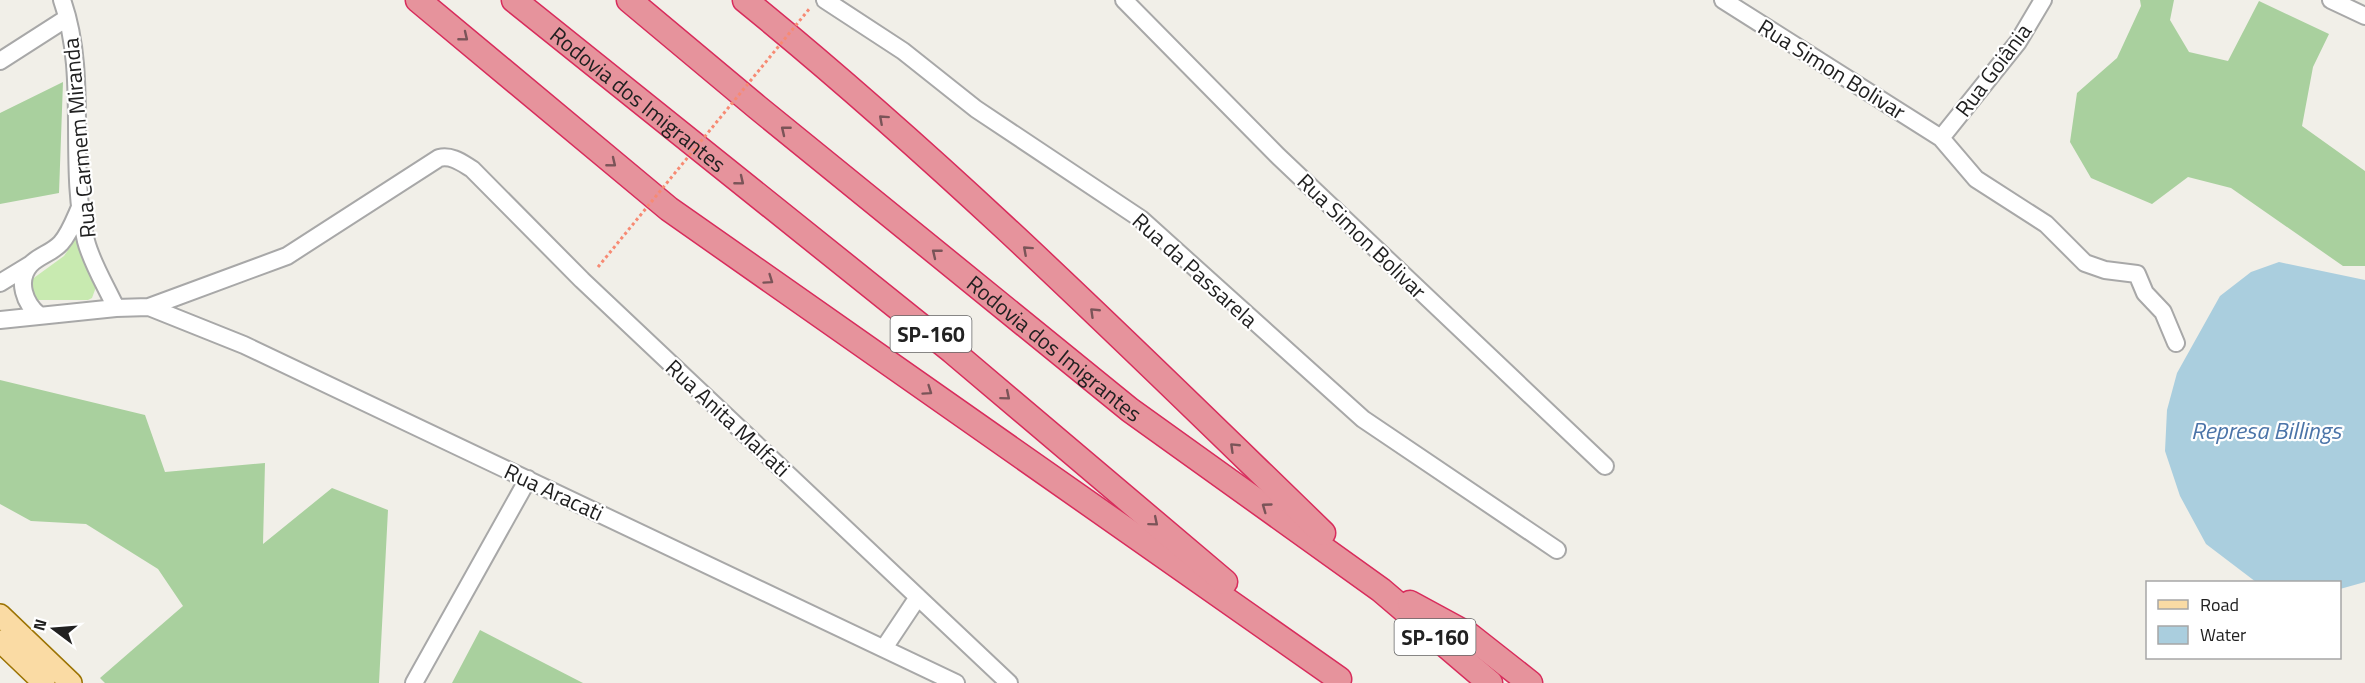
<svg xmlns="http://www.w3.org/2000/svg" width="2365" height="683" font-family="'Titillium Web',sans-serif">
  <style>
    .grass { fill: #c8eab0 }
    .forest { fill: #a9d09e }
    .water { fill: #aacede }
    .lines { fill: none; stroke-linecap: round; stroke-linejoin: round }
    .minor-casing { stroke: #a8a8a8; stroke-width: 20 }
    .major-casing { stroke: #9c7303; stroke-width: 24 }
    .highway-casing { stroke: #d82c5c; stroke-width: 27 }
    .minor { stroke: #fff; stroke-width: 16 }
    .major { stroke: #fadba4; stroke-width: 21 }
    .highway { stroke: #e6939c; stroke-width: 24 }
    .path-bridge { stroke: #f78a73; stroke-width: 3; stroke-dasharray: 3 3; stroke-linecap: butt }
    .oneway { stroke: #7a5458 }
    .labels { text-anchor: middle; dominant-baseline: central; stroke-width: 4.5; stroke-linejoin: round; paint-order: stroke }
    .shield { fill: #fff; stroke: #646464; stroke-width: 1.5 }
    .shield-label { font-size: 21px; font-weight: bold; fill: #212121 }
    .street-label { font-size: 22px; fill: #212121; stroke: #fff }
    .water-label { font-size: 24px; font-style: italic; fill: #4b74a8; stroke: #fff }
  </style>
  <rect width="100%" height="100%" fill="#f1efe8"/>
  <path class="grass" d="M81,231L85,259L96,287L92,298L88,300H35L30,297L31,280L64,256Z"/>
  <path class="forest" d="M2140,0H2174L2170,20L2189,52L2228,61L2259,1L2329,34L2313,67L2302,126L2365,171V266H2343L2231,188L2188,177L2152,204L2091,178L2070,142L2077,93L2117,58L2141,6Z
    M63,82L59,193L0,204V113Z
    M0,380L145,415L165,472L265,463L263,544L332,488L388,510L379,683H105L100,678L183,606L158,569L86,524L31,521L0,504Z
    M480,630L581,682L583,683H452Z"/>
  <path class="water" d="M2279,262L2365,280V582L2340,589V582H2256L2206,544L2180,496L2165,451L2167,410L2177,373L2220,296L2251,272Z"/>
  <g class="lines">
    <defs>
      <path id="minor" d="M62,0C89,75 67,164 86,241C92,264 106,286 116,308
        M825,0L903,51L976,109L1141,219L1363,419L1557,550
        M1124,0L1278,156L1605,466
        M1723,0L1941,138L1976,179L2046,224L2085,263L2105,270L2137,274L2145,293L2163,312L2176,343
        M2331,0L2365,16
        M0,61L67,18
        M1941,138L2018,42L2043,0
        M0,283L31,264
        M149,307L244,345L956,683
        M39,315C25,304 16,281 30,265C38,256 52,253 61,243C70,233 75,218 81,205
        M0,320L116,308L149,307L287,256L439,158C452,155 462,163 472,169L582,280L1009,683
        M884,648L918,597
        M414,683L528,479"/>
      <path id="major" d="M0,615L71,683
        M0,641L44,683"/>
      <g id="highway">
        <path d="M418,0L669,209L1339,679"/>
        <path id="s1" d="M514,0L952,351L1225,582"/>
        <path id="s2" d="M629,0L757,107L1130,410L1381,590L1490,683"/>
        <path d="M745,0C948,165 1135,351 1323,533"/>
        <path d="M1410,603L1469,635L1530,683"/>
      </g>
    </defs>
    <use href="#minor" class="minor-casing"/>
    <use href="#major" class="major-casing"/>
    <use href="#highway" class="highway-casing"/>
    <use href="#minor" class="minor"/>
    <use href="#major" class="major"/>
    <use href="#highway" class="highway"/>
    <path class="path-bridge" d="M598,267L810,8"/>
  </g>
  <defs><path id="oneway-chevron" d="M-2-3.5L2.5 0L-2 3.5" fill="none" stroke-width="1.6" stroke-linecap="round" stroke-linejoin="round" transform="scale(1.5)"/></defs>
  <g class="oneway">
    <use href="#oneway-chevron" transform="translate(464 37) rotate(39)"/>
    <use href="#oneway-chevron" transform="translate(883 119) rotate(-138)"/>
    <use href="#oneway-chevron" transform="translate(785 130) rotate(-141)"/>
    <use href="#oneway-chevron" transform="translate(612 163) rotate(39)"/>
    <use href="#oneway-chevron" transform="translate(740 181) rotate(39)"/>
    <use href="#oneway-chevron" transform="translate(1027 250) rotate(-138)"/>
    <use href="#oneway-chevron" transform="translate(936 253) rotate(-141)"/>
    <use href="#oneway-chevron" transform="translate(769 280) rotate(35)"/>
    <use href="#oneway-chevron" transform="translate(1094 312) rotate(-136)"/>
    <use href="#oneway-chevron" transform="translate(928 391) rotate(35)"/>
    <use href="#oneway-chevron" transform="translate(1006 396) rotate(40)"/>
    <use href="#oneway-chevron" transform="translate(1234 447) rotate(-136)"/>
    <use href="#oneway-chevron" transform="translate(1266 507) rotate(-144)"/>
    <use href="#oneway-chevron" transform="translate(1154 522) rotate(40)"/>
  </g>
  <g class="labels">
    <g class="shield">
      <rect x="890.5" y="316" width="81" height="36" rx="4.5"/>
      <rect x="1394.5" y="619" width="81" height="36" rx="4.5"/>
    </g>
    <g class="shield-label">
      <text x="931" y="334">SP-160</text>
      <text x="1435" y="637">SP-160</text>
    </g>
    <g class="street-label">
      <text transform="translate(1832 69) rotate(32)">Rua Simon Bolivar</text>
      <text transform="translate(1993 70) rotate(-53)">Rua Goiânia</text>
      <text stroke="none"><textPath href="#s1" startOffset="159">Rodovia dos Imigrantes</textPath></text>
      <text transform="translate(79 138) rotate(-95)">Rua Carmem Miranda</text>
      <text transform="translate(1362 236) rotate(44)">Rua Simon Bolivar</text>
      <text transform="translate(1195 270) rotate(42)">Rua da Passarela</text>
      <text stroke="none"><textPath href="#s2" startOffset="550">Rodovia dos Imigrantes</textPath></text>
      <text transform="translate(728 418) rotate(43)">Rua Anita Malfati</text>
      <text transform="translate(554 492) rotate(25)">Rua Aracati</text>
    </g>
    <g class="water-label">
      <text x="2266" y="430">Represa Billings</text>
    </g>
  </g>
  <rect x="2146" y="581" width="195" height="78" fill="#ffffff" stroke="#a6a6a6" stroke-width="1.5"/>
  <rect x="2158" y="600" width="30" height="9" fill="#fadba4" stroke="#a6a6a6" stroke-width="1.5"/>
  <text x="2200" y="611" font-size="18" fill="#212121">Road</text>
  <rect x="2158" y="626" width="30" height="18" fill="#aacede" stroke="#a6a6a6" stroke-width="1.5"/>
  <text x="2200" y="641" font-size="18" fill="#212121">Water</text>
  <g transform="translate(54 629) rotate(286)" stroke="#ffffff" stroke-width="4.5" paint-order="stroke">
  <path d="M0-4.5L10 22L0 15L-10 22Z" fill="#212121"/>
  <text y="-9" font-size="16" font-weight="bold" text-anchor="middle" fill="#212121">N</text>
  </g>
</svg>
